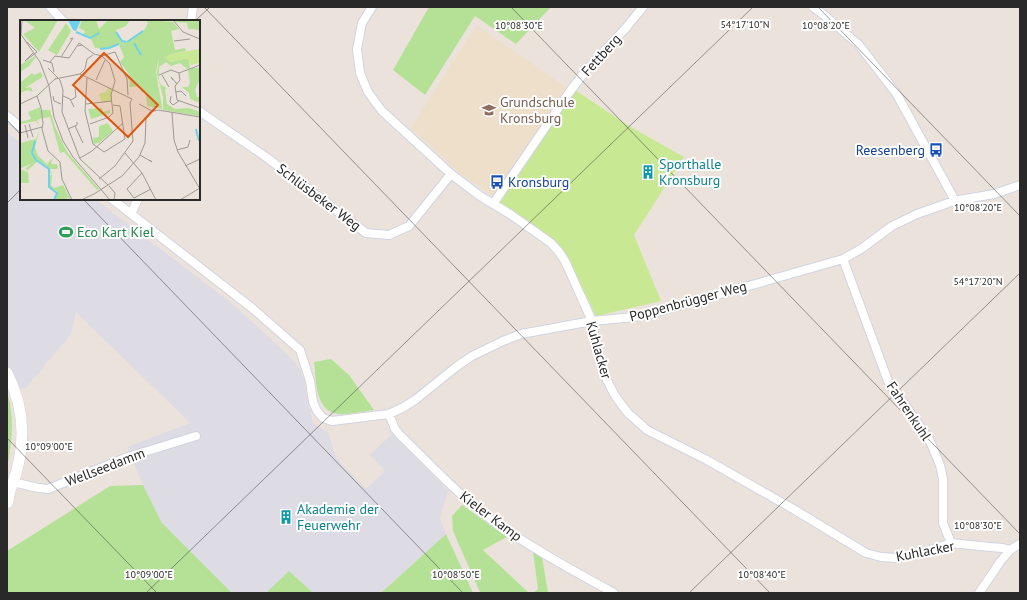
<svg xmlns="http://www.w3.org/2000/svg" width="1027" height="600" font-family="'PT Sans',sans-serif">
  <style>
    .industrial { fill: #dddbe3 }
    .education { fill: #eddfca }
    .green { fill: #b5e197 }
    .pitch { fill: #c9e893 }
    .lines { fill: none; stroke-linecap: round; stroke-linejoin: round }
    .minor-casing { stroke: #d0d4e2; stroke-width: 10 }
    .secondary-casing { stroke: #d0d4e2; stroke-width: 12 }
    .minor { stroke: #fff; stroke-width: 8 }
    .secondary { stroke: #fff; stroke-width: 11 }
    .ticks { fill: none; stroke: #292929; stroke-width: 1; stroke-opacity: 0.45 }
    .labels { text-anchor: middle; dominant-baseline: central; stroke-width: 4; stroke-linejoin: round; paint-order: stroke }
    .street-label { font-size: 14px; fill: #292929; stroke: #fff }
    .education-label { font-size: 14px; fill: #785e54; stroke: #fff; text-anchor: start }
    .transit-label { font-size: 14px; fill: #164399; stroke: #fff; text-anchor: end }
    .culture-label { font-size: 14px; fill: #0d838f; stroke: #fff; text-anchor: start }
    .leisure-label { font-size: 14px; fill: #27864d; stroke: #fff; text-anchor: start }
    .inset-river { fill: none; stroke: #6fd2ec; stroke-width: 2 }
    .inset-road { fill: none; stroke: #9d9994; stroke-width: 1 }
    .view { fill: #de570d; fill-opacity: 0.15; stroke: #de570d; stroke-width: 2 }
    .inset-edge { fill: none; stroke: #292929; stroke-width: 2 }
    .ticks-label { font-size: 10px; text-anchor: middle; fill: #292929; stroke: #fff; stroke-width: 4; stroke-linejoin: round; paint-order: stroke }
  </style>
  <rect width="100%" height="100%" fill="#ebe3db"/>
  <path class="industrial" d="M7,132L21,143V199H95L234,305L291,358L301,371L305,384L307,398L313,423L328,432L336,458L366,489L385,471L370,455L392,434L448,491L440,518L446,534L381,593H313L289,571L266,593H232L162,523L143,485L127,447L190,423L76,312L71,334L26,388L7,389Z"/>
  <path class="education" d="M476,25L569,89L495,198L457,171L411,128Z"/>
  <path class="green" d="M429,7H551L516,44L475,16L425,95L393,70Z
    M331,359L349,375L374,410C365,411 348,415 339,414C315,412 316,380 314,362Z
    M7,392C15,417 12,443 7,469Z
    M143,485L162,523L232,593H7V551L110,486Z
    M462,505L507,537L483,550L529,593H481L478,588L453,531L452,516Z
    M446,534L473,593H381Z
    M533,552L542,557L548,593H533L538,589Z
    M289,571L313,593H266Z"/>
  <path class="pitch" d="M575,90L629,126L684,157L634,235L661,301L596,316L568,259L499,204Z"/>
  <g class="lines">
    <defs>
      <path id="minor" d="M50,7L63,21
        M372,7L362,23L357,49L360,73L368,92L382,111L451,174L480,196L510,214L551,243L559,252L565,261L592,321L597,349L606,378L614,394L621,404L628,413L647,430L707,460L795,510L866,553L881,557L896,558L915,555L951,543L990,547L1003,548L1010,550
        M813,7L824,15L859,45L896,93L952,195L954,201
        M191,21L193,7
        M199,111L266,157L366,233L389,235L409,226L451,174
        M7,116L21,127
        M112,199L252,308L300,350L310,381L313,402L317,411L323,418L332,421L389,414L402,408L415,400L456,367L472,356L503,341L521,334L592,321L634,317L654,313L843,259L861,249L892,226L917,214L954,201L994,194L1020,185
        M493,204L568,94L587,69L625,29L643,7
        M131,214L138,199
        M843,259L888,381L929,439L940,465L943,479V523L951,543
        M389,414L395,429L400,435C431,465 461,498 496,523C533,549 573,571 614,593
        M13,482L38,488L48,489L128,457L196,436
        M979,593L1000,562L1010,550L1020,544"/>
      <path id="secondary" d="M7,373C26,410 26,450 11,488C8,493 10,498 7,503"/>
    </defs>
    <use href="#minor" class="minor-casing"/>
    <use href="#secondary" class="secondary-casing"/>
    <use href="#minor" class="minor"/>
    <use href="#secondary" class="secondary"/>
  </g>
  <path class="ticks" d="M204,7L770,593M511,7L1020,534M818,7L1020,216M195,21L210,7M7,120L21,135M83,199L463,593M7,203L21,189M7,438L157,593M146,593L753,7M689,593L1020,273"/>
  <defs>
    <symbol id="school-bare" viewBox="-9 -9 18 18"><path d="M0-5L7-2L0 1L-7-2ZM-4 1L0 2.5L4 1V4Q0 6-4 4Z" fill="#8d6e63" stroke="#fff" stroke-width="2.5" paint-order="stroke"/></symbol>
    <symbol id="bus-bare" viewBox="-9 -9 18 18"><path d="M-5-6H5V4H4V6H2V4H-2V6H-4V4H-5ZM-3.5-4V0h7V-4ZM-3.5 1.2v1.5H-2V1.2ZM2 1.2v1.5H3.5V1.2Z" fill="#1a4fb4" stroke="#fff" stroke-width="2.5" paint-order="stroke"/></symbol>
    <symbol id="building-bare" viewBox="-9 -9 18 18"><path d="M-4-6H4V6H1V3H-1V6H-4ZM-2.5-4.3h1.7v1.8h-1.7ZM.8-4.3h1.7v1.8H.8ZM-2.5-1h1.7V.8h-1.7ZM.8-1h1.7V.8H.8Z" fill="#0f9aa8" stroke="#fff" stroke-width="2.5" paint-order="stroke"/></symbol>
    <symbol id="stadium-bare" viewBox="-9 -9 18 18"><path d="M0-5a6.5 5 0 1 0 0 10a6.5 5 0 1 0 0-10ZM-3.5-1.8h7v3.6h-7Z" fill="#2e9e5b" stroke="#fff" stroke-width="2.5" paint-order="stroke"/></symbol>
  </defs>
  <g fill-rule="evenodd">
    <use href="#school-bare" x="479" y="100" width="20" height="20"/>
    <use href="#bus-bare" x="926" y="140" width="20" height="20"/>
    <use href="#building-bare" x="638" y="162" width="20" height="20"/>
    <use href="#bus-bare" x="487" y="172" width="20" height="20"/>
    <use href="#stadium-bare" x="56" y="222" width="20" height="20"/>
    <use href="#building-bare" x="276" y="507" width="20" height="20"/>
  </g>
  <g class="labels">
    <g class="street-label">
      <text transform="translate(601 55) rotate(-48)">Fettberg</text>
      <text transform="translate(319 197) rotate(37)">Schlüsbeker Weg</text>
      <text transform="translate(688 301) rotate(-15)">Poppenbrügger Weg</text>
      <text transform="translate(599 350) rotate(74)">Kuhlacker</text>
      <text transform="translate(909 411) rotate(56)">Fahrenkuhl</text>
      <text transform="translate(105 467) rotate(-21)">Wellseedamm</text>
      <text transform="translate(491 516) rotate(37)">Kieler Kamp</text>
      <text transform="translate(925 551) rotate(-11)">Kuhlacker</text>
    </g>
    <g class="education-label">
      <text x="500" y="102">Grundschule<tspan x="500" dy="16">Kronsburg</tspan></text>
    </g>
    <g class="transit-label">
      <text x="925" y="150">Reesenberg</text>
      <text x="508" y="182" text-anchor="start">Kronsburg</text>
    </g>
    <g class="culture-label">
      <text x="659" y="164">Sporthalle<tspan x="659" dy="16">Kronsburg</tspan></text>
      <text x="297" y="509">Akademie der<tspan x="297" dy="16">Feuerwehr</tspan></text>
    </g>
    <g class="leisure-label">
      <text x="77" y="232">Eco Kart Kiel</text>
    </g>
  </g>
  <g transform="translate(20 20)">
    <rect width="180" height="180" fill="#ebe3db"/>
    <path d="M4,0H38L19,32L3,14L15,8ZM62,0H76L79,9L88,0H110L106,6L96,10L101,22L104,23L125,9L128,3L126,0L153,2L159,9L151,11L155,30L165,28L166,31L148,35L149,40L150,42L168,38L170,47L167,49L160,43L151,46L146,42L139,47V60L141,65L147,68L145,69L147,84L155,89L169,88L180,92V96L143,90V77L137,54L139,36L136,52L142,87V89L127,86L126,72H121V66L109,67L110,59L107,60L110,56L100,42L104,37L99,24L88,29L75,28L70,17L63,15L65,11L59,8ZM157,0H180V10L168,9L167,3L155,2ZM46,3L51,11L37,35L28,30ZM15,36L16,37L9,46L0,52V45ZM172,48H178L180,50V59L175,70L177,77H180V83L170,79L169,73L162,67H168L170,63L168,50ZM21,52L23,56L21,58L5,68L11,67L13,72L8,70L0,73V63L12,53L14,55ZM20,87L22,98L17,100L20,106L16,101L0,104V102L11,99L8,92ZM82,88L83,92L90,90V93L71,99L68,89ZM21,90H30L35,107L47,132L79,169L77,170L44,132L40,133L30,97L23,98ZM88,103L93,111L79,123L74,124L73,118L79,117V106ZM20,108L15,127L18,136L27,144L33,138L31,144H37L38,147L37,149H30L32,155L31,165L34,168L43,165L51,180L47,177V180H35L37,171L30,168L28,161L31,154L26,145L18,141L8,150L5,149L12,143L0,149V123L16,119ZM0,149L8,152L9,163H0Z" fill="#b5e197"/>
    <path d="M179,29L180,43L170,45L168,38L150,42L145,38L148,35ZM88,67L92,70L91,81L82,83L79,74L86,72Z" fill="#c9e893"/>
    <path d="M48,0H61L56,11L53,10Z" fill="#6fd2ec"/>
    <path class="inset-river" d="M56,12L70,18L79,13M96,12L102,21L106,22M107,22L123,11M114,23L121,35M80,29L89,28L99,24M176,109L179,121M15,121L12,133L16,140L29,149V167L37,173L34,180"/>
    <path class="inset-road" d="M153,0L163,12L180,19M0,13L20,42L29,66M1,14L2,0M154,21L170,19M7,22L17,32L5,41L13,33M58,26L62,25L74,34L82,36L95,32L107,59L108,75M41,37L53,18L50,19M23,40L32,43L34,52M30,42L35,36L49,38L59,23L62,25M28,48L40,60L43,70L42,92L60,139L88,165M159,53L160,60L155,66L157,80L180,88M159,53L180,45M60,54L65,49L67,39L73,35M139,55L151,50L159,53M142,55L149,67M67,58L65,91L73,124L84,132L105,119L100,86L93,85M35,59L60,54L112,79L110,83L113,121L95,146L79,159M76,60L85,40M153,60L151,57L157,64M29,66L34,97L43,121L53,137L90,180M156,72L161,71L166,76M17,76L21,88M33,76L34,81L41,84M43,76L50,79L54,87M151,76L150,82L153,85L159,81M51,80L56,77L55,69M0,84L17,76L36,58M66,84L92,81M119,84L132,91M21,88L23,103L22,109L28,131L40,142L42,159L52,180M152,93L154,120L158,132L180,169M9,104L13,117M70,104L89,97L93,93L91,75L95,61L90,44L82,36M5,105L8,118M55,106L63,123M48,109L57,105V102M0,113L22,107M157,130L168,127L170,120M105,133L122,153L136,180M120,135L132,142L130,140M60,138L72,131L103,103M165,146L180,139M122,153L107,169L114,178L131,169M89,166L95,173L94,180M74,174L102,156L119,137L125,123L126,98L130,92L138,90L180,97M61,180L74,174M160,180L180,168"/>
    <path class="view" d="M84,33L138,85L108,117L53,65Z"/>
    <rect width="180" height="180" class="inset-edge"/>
  </g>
  <g class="ticks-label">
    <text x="745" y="28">54°17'10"N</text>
    <text x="519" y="29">10°08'30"E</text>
    <text x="826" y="29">10°08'20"E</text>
    <text x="978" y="211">10°08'20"E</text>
    <text x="978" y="285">54°17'20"N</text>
    <text x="49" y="450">10°09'00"E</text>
    <text x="978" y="529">10°08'30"E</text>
    <text x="149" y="578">10°09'00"E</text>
    <text x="456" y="578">10°08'50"E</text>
    <text x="762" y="578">10°08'40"E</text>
  </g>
  <rect width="1027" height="600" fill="none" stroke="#292929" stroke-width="16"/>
</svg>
